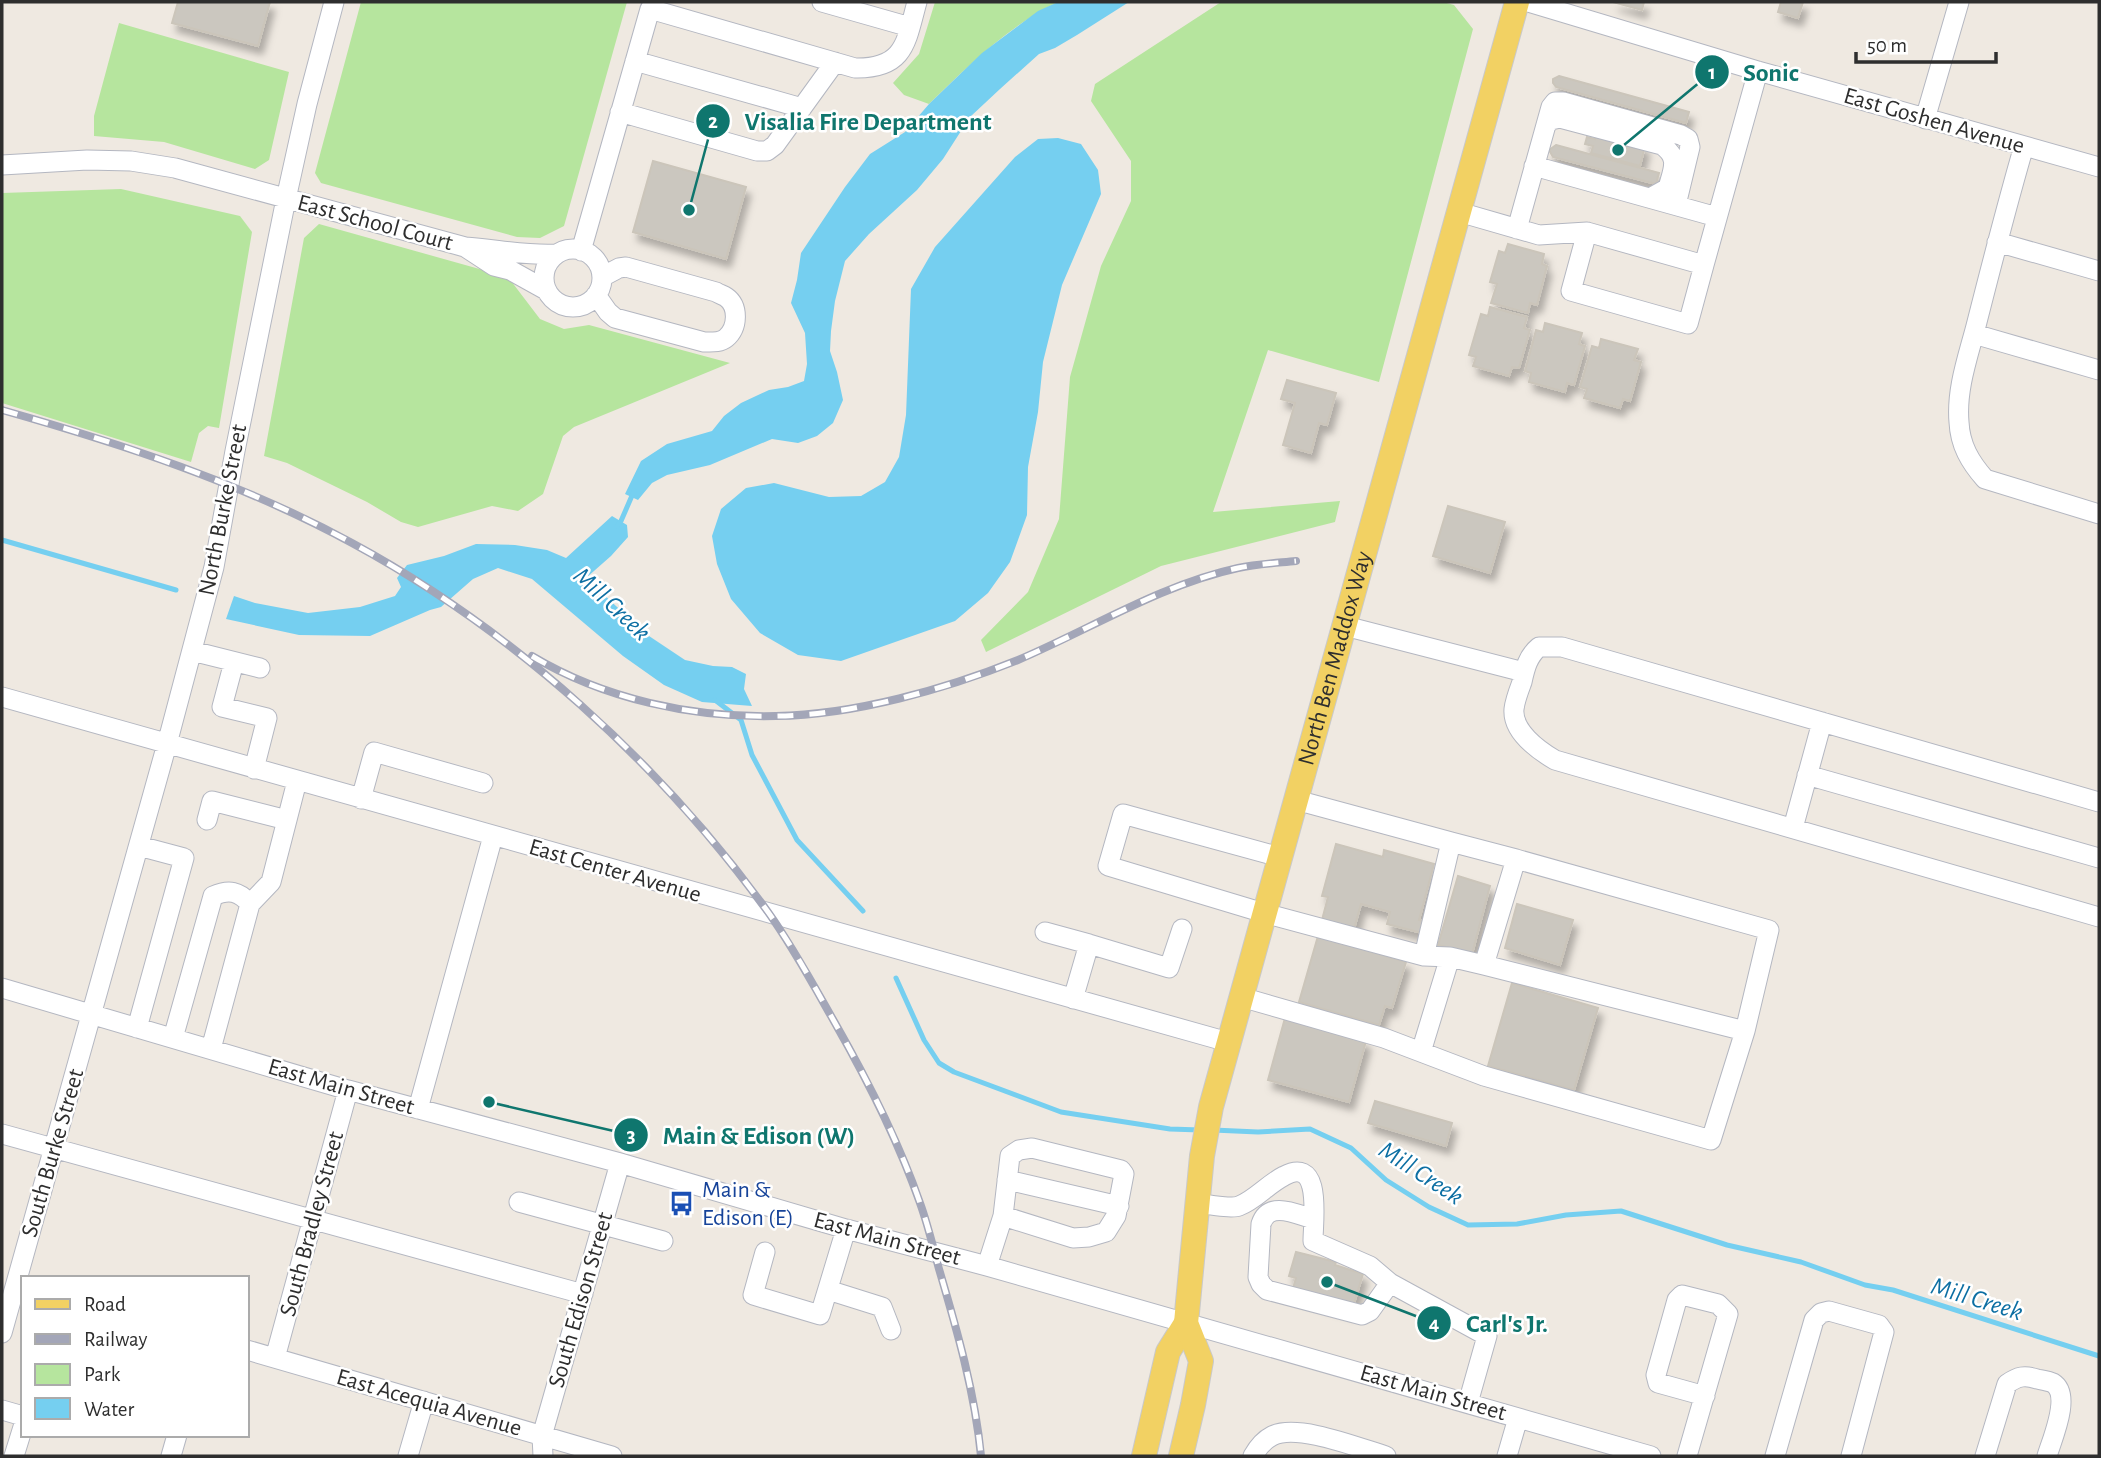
<svg xmlns="http://www.w3.org/2000/svg" width="2101" height="1458" font-family="'Alegreya Sans',sans-serif">
  <style>
    .green { fill: #b6e59e }
    .water { fill: #75cff0 }
    .lines { fill: none; stroke-linecap: round; stroke-linejoin: round }
    .stream { stroke: #75cff0; stroke-width: 5 }
    .building { fill: #cbc7bf; stroke: #cbc5ba; stroke-width: 2; filter: url(#shadow) }
    .minor-casing { stroke: #b4b7c1; stroke-width: 21 }
    .major-casing { stroke: #c9c9c9; stroke-width: 26 }
    .minor { stroke: #fff; stroke-width: 19 }
    .major { stroke: #f2d163; stroke-width: 24 }
    .rail-casing { stroke: #a3a6b8; stroke-width: 8 }
    .rail { stroke: #fff; stroke-width: 5; stroke-dasharray: 16; stroke-linecap: butt }
    .labels { text-anchor: middle; dominant-baseline: central; stroke-width: 5; stroke-linejoin: round; paint-order: stroke }
    .street-label { font-size: 24px; fill: #2e2e2e; stroke: #fff }
    .transit-label { font-size: 24px; fill: #164399; stroke: #fff; text-anchor: start }
    .water-label { font-size: 26px; font-style: italic; fill: #0d6fa3; stroke: #fff }
    .leader { fill: none; stroke: #0f766e; stroke-width: 2.5 }
    .callout-dot { fill: #0f766e; stroke: #fff; stroke-width: 2.5 }
    .mark-label { font-size: 21px; text-anchor: middle; font-weight: bold; fill: #fff }
    .callout-label { font-size: 26px; text-anchor: middle; font-weight: bold; fill: #0f766e; stroke: #fff; stroke-width: 5; stroke-linejoin: round; paint-order: stroke }
  </style>
  <defs>
    <filter id="shadow"><feDropShadow dx="4.5" dy="8" stdDeviation="3.5" flood-color="#0004"/></filter>
  </defs>
  <rect width="100%" height="100%" fill="#efe9e1"/>
  <path class="green" d="M361,2H627L564,226L540,238L517,237L321,183L315,173Z
    M935,2H1058C1008,26 968,66 929,104L904,95L893,83L919,54Z
    M1221,2H1443L1454,5L1473,29L1379,382L1268,350L1213,512L1340,501L1335,522L1161,566L986,652L981,640L1028,592L1059,519L1070,377L1101,266L1131,201V161L1091,101L1095,84Z
    M119,23L289,72L269,160L255,169L164,142L94,136V116Z
    M121,189L240,216L252,232L219,428L208,426L199,433L191,462L2,403V193Z
    M319,224L508,277L540,319L564,329L589,325L730,363L574,427L563,436L543,494L518,511L492,506L418,527L401,522L367,502L287,463L264,456L304,238Z"/>
  <path class="water" d="M1058,2H1129L1077,35L1055,48L1039,54L1000,89L970,117L943,159L917,190L869,234L845,261L835,301L831,331L830,351L837,372L843,400L833,423L817,436L798,443L772,439L710,465L667,475L652,483L638,500L625,494L641,461L667,444L712,431L724,416L741,403L769,390L788,387L804,381L807,364L805,333L791,303L797,280L801,253L845,187L870,154L905,132L929,104L982,53L1038,11Z
    M1058,138L1081,144L1098,170L1101,194L1062,285L1043,362L1038,412L1028,467L1027,515L1010,562L988,593L955,621L841,661L798,655L760,633L731,599L717,564L712,536L721,509L746,488L774,483L829,497L861,496L885,482L899,457L906,415L911,289L935,247L1015,157L1038,139Z
    M612,516L627,525L628,537L611,556L586,578L646,634L685,660L713,666L732,667L746,674L744,689L752,706L702,702L664,685L623,656L532,579L498,568L473,579L441,607L430,610L370,636L299,635L226,619L234,596L255,603L308,613L360,607L395,596L401,587L397,578L407,565L444,556L476,544L515,545L547,550L566,558Z"/>
  <g class="lines">
    <path class="stream" d="M617,526L621,521L634,491
      M2,540L176,590
      M715,700L741,720L752,755L797,840L863,911
      M896,978L924,1040L939,1063L954,1072L1061,1112L1170,1129L1200,1130
      M1213,1130L1258,1132L1310,1129L1351,1148L1386,1180L1429,1207L1468,1225L1517,1224L1566,1215L1621,1211L1727,1245L1801,1262L1865,1285L1893,1290L2099,1356"/>
  </g>
  <path class="building" d="M178,2H270L258,46L172,23Z
    M1613,2H1644L1642,10Z
    M1781,2H1803L1798,18L1778,12Z
    M1559,76L1689,112L1686,123L1556,87L1553,83V79Z
    M1597,133L1645,146L1640,166L1591,153L1593,146L1585,144L1587,137L1595,139Z
    M1556,145L1659,173L1656,184L1553,157L1549,150Z
    M653,161L746,187L726,259L633,232Z
    M1508,244L1544,254L1542,264L1547,266L1537,305L1530,303L1528,313L1491,303L1497,284L1490,282L1499,251L1505,253Z
    M1490,307L1527,317L1524,328L1530,330L1519,368L1512,367L1509,376L1473,366L1476,357L1469,355L1481,314L1488,316Z
    M1545,323L1582,333L1579,344L1585,346L1574,385L1567,383L1565,392L1529,382L1531,373L1525,371L1536,330L1543,332Z
    M1601,339L1638,349L1634,360L1641,362L1630,401L1623,399L1620,408L1584,398L1587,389L1580,387L1592,346L1599,348Z
    M1287,380L1336,393L1327,425L1319,423L1311,453L1283,445L1295,403L1281,399Z
    M1448,506L1505,522L1490,573L1433,556Z
    M1336,844L1383,857L1384,850L1434,864L1419,920L1425,921L1422,933L1387,924L1390,912L1361,904L1354,929L1322,920L1328,897L1322,896Z
    M1458,876L1490,886L1472,954L1438,945Z
    M1517,904L1573,920L1560,965L1505,948Z
    M1318,936L1406,962L1392,1008L1385,1006L1379,1025L1299,1002Z
    M1512,983L1598,1008L1574,1090L1488,1066Z
    M1285,1018L1366,1041L1349,1102L1268,1080Z
    M1375,1101L1452,1123L1446,1146L1368,1123Z
    M1296,1252L1336,1262L1335,1265L1363,1274L1352,1310L1292,1292L1296,1278L1289,1276Z"/>
  <g class="lines">
    <defs>
      <path id="minor" d="M822,2L910,27
        M1528,2L1758,71L2099,167
        M635,61L802,108
        M620,112L757,151H767L775,145L835,62
        M1925,119L1959,2
        M1546,125L1551,120L1560,118L1662,145C1680,158 1673,169 1668,188L1650,198
        M2024,146C2007,204 1992,263 1977,322C1969,354 1956,388 1959,422C1960,445 1970,462 1985,479L2099,514
        M2,165L87,160L131,161L175,168L465,247C496,249 526,256 557,254
        M1534,166L1717,217
        M1459,212L1539,235L1587,232L1704,265L1758,71
        M1517,229L1551,107L1555,102H1563L1681,135L1688,139L1690,147L1676,205
        M1587,232L1571,291L1688,324L1704,265
        M1997,242L2099,271
        M465,247L494,266L510,270L546,290
        M544 278a29 29 0 1 1 58 0a29 29 0 1 1-58 0Z
        M581,251L650,9L855,68C905,69 906,42 917,2
        M596,295L608,312L615,318L704,342C711,342 720,343 726,338C738,328 739,306 726,297C723,295 719,294 716,292L626,267L619,268L602,277
        M1974,334L2099,370
        M1345,626L1524,672
        M192,651L260,668
        M234,662L222,707L267,718L254,769
        M2,697L1228,1042
        M1807,775L2099,858
        M361,799L374,752L483,783
        M1296,800L1451,842L1424,956
        M2099,802L1562,647H1539C1528,656 1525,668 1522,682C1519,690 1515,700 1514,709C1512,731 1538,750 1555,760L2099,917
        M207,820L212,801L287,820
        M1793,828L1822,722
        M1451,842L1516,859L1484,965
        M1516,859L1769,930L1745,1031
        M250,904L271,882L297,781
        M1045,932L1089,944
        M2,988L348,1090L620,1163L846,1229L987,1266L1651,1456
        M1241,997L1384,1038L1484,1076L1711,1140L1745,1031L1484,965L1450,957L1424,956L1264,913L1108,866L1123,814L1280,857
        M1073,999L1089,944L1169,968L1182,929
        M137,1028L184,858L139,846
        M173,1038L213,896C229,889 239,891 250,904L211,1049
        M1421,1052L1450,957
        M418,1109L493,836
        M2,1134L583,1294
        M1007,1180L1119,1206
        M519,1202L663,1241
        M1196,1203C1206,1204 1231,1209 1239,1206C1255,1200 1268,1184 1284,1176C1323,1155 1313,1221 1313,1241L1370,1266L1390,1283L1487,1336L1468,1403
        M1313,1219C1296,1214 1269,1200 1261,1224L1258,1277L1261,1284L1267,1290L1362,1315L1370,1311L1390,1283
        M765,1252L753,1295L820,1315L846,1229
        M987,1266L1003,1216L1073,1238L1089,1237L1106,1232L1116,1216L1124,1174L1121,1170L1032,1148L1019,1150L1010,1156L1003,1216
        M828,1290L882,1307L891,1330
        M2,1333L167,744L214,567L235,451L286,199L307,104L334,2
        M247,1350L612,1456
        M275,1358L348,1090
        M2,1410L23,1416
        M14,1456L23,1427
        M171,1456L177,1435
        M408,1456L424,1401
        M543,1456L542,1436L620,1163
        M1253,1456C1257,1449 1264,1440 1272,1436C1297,1423 1359,1448 1386,1456
        M1507,1456L1518,1418
        M1687,1456L1728,1314L1718,1304L1682,1295L1677,1300L1656,1375L1658,1383L1705,1396
        M1775,1456L1814,1320L1821,1313L1829,1311L1879,1325L1884,1332L1851,1456
        M1985,1456L2007,1384C2018,1376 2025,1375 2037,1379C2042,1380 2049,1381 2053,1383C2072,1395 2052,1439 2047,1456"/>
      <g id="major">
        <path d="M1144,1456L1168,1352L1186,1323"/>
        <path id="s1" d="M1181,1456L1193,1405L1201,1361L1186,1323L1202,1156L1211,1107L1517,2"/>
      </g>
    </defs>
    <use href="#minor" class="minor-casing"/>
    <use href="#major" class="major-casing"/>
    <use href="#minor" class="minor"/>
    <use href="#major" class="major"/>
    <defs>
      <path id="rail" d="M2,410C122,444 242,483 352,543C513,630 661,764 768,912C793,947 814,986 835,1023C868,1081 898,1140 920,1203C928,1225 933,1247 939,1269C957,1330 975,1393 981,1456
        M532,656C604,699 692,718 776,716C854,715 946,689 1018,660C1091,629 1160,585 1238,568C1257,564 1276,563 1296,561"/>
    </defs>
    <use href="#rail" class="rail-casing"/>
    <use href="#rail" class="rail"/>
  </g>
  <defs>
    <symbol id="bus-bare" viewBox="-9 -9 18 18"><path d="M-5-6H5V4H4V6H2V4H-2V6H-4V4H-5ZM-3.5-4V0h7V-4ZM-3.5 1.2v1.5H-2V1.2ZM2 1.2v1.5H3.5V1.2Z" fill="#1a4fb4" stroke="#fff" stroke-width="2.5" paint-order="stroke"/></symbol>
  </defs>
  <g fill-rule="evenodd">
    <use href="#bus-bare" x="664" y="1186" width="35" height="35"/>
  </g>
  <g class="labels">
    <g class="street-label">
      <text transform="translate(1934 121) rotate(16)">East Goshen Avenue</text>
      <text transform="translate(375 223) rotate(15)">East School Court</text>
      <text transform="translate(223 510) rotate(-79)">North Burke Street</text>
      <text stroke="none"><textPath href="#s1" startOffset="821">North Ben Maddox Way</textPath></text>
      <text transform="translate(615 871) rotate(16)">East Center Avenue</text>
      <text transform="translate(341 1087) rotate(16)">East Main Street</text>
      <text transform="translate(53 1153) rotate(-74)">South Burke Street</text>
      <text transform="translate(312 1224) rotate(-75)">South Bradley Street</text>
      <text transform="translate(887 1239) rotate(15)">East Main Street</text>
      <text transform="translate(581 1300) rotate(-74)">South Edison Street</text>
      <text transform="translate(1433 1393) rotate(16)">East Main Street</text>
      <text transform="translate(429 1403) rotate(16)">East Acequia Avenue</text>
    </g>
    <g class="transit-label">
      <text x="702" y="1190">Main &amp;<tspan x="702" dy="28">Edison (E)</tspan></text>
    </g>
    <g class="water-label">
      <text transform="translate(612 604) rotate(43)">Mill Creek</text>
      <text transform="translate(1421 1173) rotate(33)">Mill Creek</text>
      <text transform="translate(1977 1299) rotate(17)">Mill Creek</text>
    </g>
  </g>
  <path class="leader" d="M1618 150L1712 72M689 210L713 121M489 1102L631 1135M1327 1282L1434 1323"/>
  <g class="callout-dot">
    <circle cx="1618" cy="150" r="7"/>
    <circle cx="689" cy="210" r="7"/>
    <circle cx="489" cy="1102" r="7"/>
    <circle cx="1327" cy="1282" r="7"/>
    <circle cx="1712" cy="72" r="18"/>
    <circle cx="713" cy="121" r="18"/>
    <circle cx="631" cy="1135" r="18"/>
    <circle cx="1434" cy="1323" r="18"/>
  </g>
  <g class="mark-label">
    <text x="1712" y="79">1</text>
    <text x="713" y="128">2</text>
    <text x="631" y="1142">3</text>
    <text x="1434" y="1330">4</text>
  </g>
  <g class="callout-label">
    <text x="1771" y="81">Sonic</text>
    <text x="868" y="130">Visalia Fire Department</text>
    <text x="759" y="1144">Main &amp; Edison (W)</text>
    <text x="1507" y="1332">Carl's Jr.</text>
  </g>
  <rect width="2101" height="1458" fill="none" stroke="#2e2e2e" stroke-width="7"/>
  <rect x="21" y="1276" width="228" height="161" fill="#ffffff" stroke="#ababab" stroke-width="2"/>
  <rect x="35" y="1299" width="35" height="10" fill="#f2d163" stroke="#ababab" stroke-width="2"/>
  <text x="84" y="1311" font-size="21" fill="#2e2e2e">Road</text>
  <rect x="35" y="1334" width="35" height="10" fill="#a3a6b8" stroke="#ababab" stroke-width="2"/>
  <text x="84" y="1346" font-size="21" fill="#2e2e2e">Railway</text>
  <rect x="35" y="1364" width="35" height="21" fill="#b6e59e" stroke="#ababab" stroke-width="2"/>
  <text x="84" y="1381" font-size="21" fill="#2e2e2e">Park</text>
  <rect x="35" y="1398" width="35" height="21" fill="#75cff0" stroke="#ababab" stroke-width="2"/>
  <text x="84" y="1416" font-size="21" fill="#2e2e2e">Water</text>
  <path d="M1856 52v10h140v-10" fill="none" stroke="#2e2e2e" stroke-width="3.5"/>
  <text x="1867" y="52" font-size="21" fill="#2e2e2e" stroke="#ffffff" stroke-width="5" paint-order="stroke">50 m</text>
</svg>
